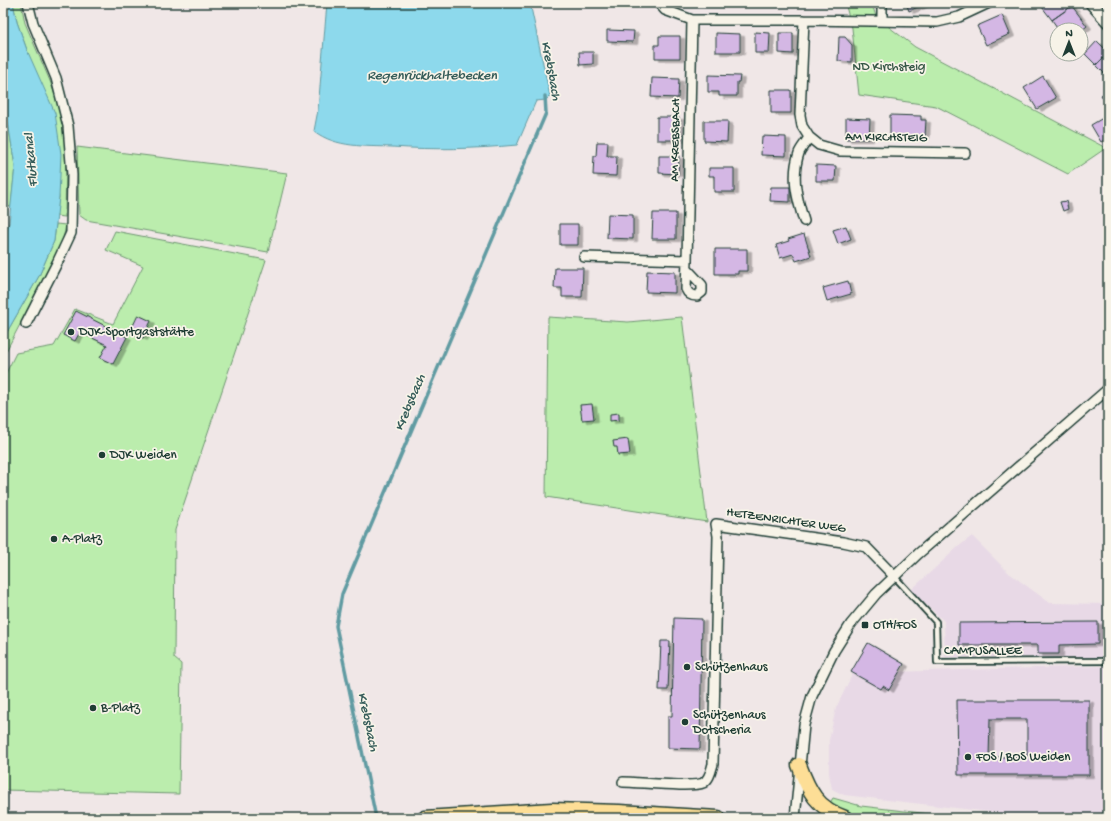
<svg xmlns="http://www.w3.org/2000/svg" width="1111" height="821" font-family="'Gochi Hand',sans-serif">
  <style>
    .built { fill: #e8d9e6 }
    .green { fill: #bbedad; stroke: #6d9570 }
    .water { fill: #8dd9ec; stroke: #619ba2 }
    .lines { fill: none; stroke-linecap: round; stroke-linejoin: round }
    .stream { stroke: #619ba2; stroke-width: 3.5 }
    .building { fill: #d4b7e4; stroke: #1f3d34; fill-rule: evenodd; filter: url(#shadow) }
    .service-casing { stroke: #1f3d34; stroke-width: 8 }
    .minor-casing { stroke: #1f3d34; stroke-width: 12 }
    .tertiary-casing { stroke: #1f3d34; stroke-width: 14 }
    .primary-casing { stroke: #1f3d34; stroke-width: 17 }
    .service { stroke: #f7f3e8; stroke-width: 4.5 }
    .minor { stroke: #f7f3e8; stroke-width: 9 }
    .tertiary { stroke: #f7f3e8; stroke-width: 11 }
    .primary { stroke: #fdde96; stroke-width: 14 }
    .poi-dot { fill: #1f3d34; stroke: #f7f3e8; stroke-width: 1.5 }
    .labels { text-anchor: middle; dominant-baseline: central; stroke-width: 3.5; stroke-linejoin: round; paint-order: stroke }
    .park-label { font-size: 13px; fill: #365746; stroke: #f7f3e8 }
    .street-label { font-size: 13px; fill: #1f3d34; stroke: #f7f3e8 }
    .poi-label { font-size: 13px; fill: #1f3d34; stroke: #f7f3e8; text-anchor: start }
    .water-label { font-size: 14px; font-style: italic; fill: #355c59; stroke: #f7f3e8 }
  </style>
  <defs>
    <filter id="shadow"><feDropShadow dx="4.5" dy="2.5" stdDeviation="0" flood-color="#0004"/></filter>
  </defs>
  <rect width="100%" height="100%" fill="#f0e7e7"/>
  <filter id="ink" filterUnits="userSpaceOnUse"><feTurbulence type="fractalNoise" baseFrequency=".025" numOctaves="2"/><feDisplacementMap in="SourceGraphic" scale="8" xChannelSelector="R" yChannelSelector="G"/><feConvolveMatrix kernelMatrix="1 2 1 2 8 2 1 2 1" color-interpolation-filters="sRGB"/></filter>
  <g filter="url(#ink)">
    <path class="built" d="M972,536L1009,573L1050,603L1108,604V657H945L944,621L911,590L958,547Z
      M1108,666V818H1042L844,795L832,789L829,773V740L836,708L853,673Z"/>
    <path class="green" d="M13,3H21L25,23L50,81L61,112L66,155L65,217L56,216L59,197L27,50L17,22Z
      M845,3H872L876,17L915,47L1106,148L1068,174L936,106L859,95L852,28Z
      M3,102L6,110L15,166L11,207L6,206L3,202Z
      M77,147L287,173L268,252L86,220L79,215Z
      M56,224L66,225L62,244L3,357V339L39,276L54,241Z
      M115,231L266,260L175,530L174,658L181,664L179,794L3,790V379L16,353L54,346L75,309L113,324L143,266L106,250Z
      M548,317L628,322L682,317L707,522L546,497Z
      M833,798L861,806L965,818H864L827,807Z"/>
    <path class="water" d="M3,3H13L17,22L27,50L55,113L61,154L59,197L54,241L39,276L3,339V241L9,223L15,166L6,110L3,102Z
      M327,3H530L550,96L546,100L536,101L517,145C475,149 434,150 392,147C366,146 336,148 314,131L318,110Z"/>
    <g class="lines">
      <path class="stream" d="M376,818L336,626L342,594L546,113L545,96"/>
    </g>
    <path class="building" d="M906,3H927L909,11Z
      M1039,3H1070L1072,6L1052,20Z
      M1072,6L1087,26L1081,31V30H1059L1052,20Z
      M1002,15L1010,34L986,45L977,26Z
      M607,30L634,31L633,42L607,41Z
      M755,32L770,33L769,53H755Z
      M716,33L740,34V52H716Z
      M779,33H793V54L779,53Z
      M659,36H680V58H655V45H659Z
      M839,37H845L852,45V62L838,61Z
      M1097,41L1108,52V53L1096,65L1085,54Z
      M579,52H593V64L580,65Z
      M1108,53V77L1096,65Z
      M708,75L740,76L739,82H737V96H719V92H708Z
      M1043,76L1056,98L1037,109L1024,88Z
      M652,78L679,79L678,98L651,97Z
      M771,90H791V113H771Z
      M1108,91V104L1107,105L1101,95Z
      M890,115L921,116V120H926L925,136L890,135Z
      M1108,115V138L1101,142L1091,125Z
      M657,117H679V140H657Z
      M846,118L870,119L869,139H846Z
      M704,121H728L727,142L704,141Z
      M762,136L786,137V156L761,155Z
      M597,142H608L607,156H617L616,176L593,175L594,156H596Z
      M659,156H679L678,174L659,173Z
      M816,165L836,166L835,181H816Z
      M709,168H734V192H714V176H709Z
      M771,187H790V202L770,201Z
      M1066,201L1068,209L1063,211L1060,202Z
      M653,213H676V239H652Z
      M608,214L633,215V239L607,238Z
      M560,224H578V245H560Z
      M846,226L851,239L838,244L833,230Z
      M804,234L811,256L796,261L793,254L780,258L776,245L789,241L788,239Z
      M715,249H747V271H738V274H715Z
      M555,268H583L582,297H562V288H554Z
      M647,271L675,272V293L646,292Z
      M848,281L851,294L827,301L823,288Z
      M76,311L127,337L113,364L100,358L107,345L80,332L75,341L63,335Z
      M138,315L151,321L143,338L130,332Z
      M592,404L594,419L582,420L580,405Z
      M619,413V420L610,421V414Z
      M628,439L630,454L618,455L617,447H614L613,441Z
      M674,618L702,619L700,749L668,748V716H672Z
      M1098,622V644L1059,645V654H1038V645H959V623Z
      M661,641H670L668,690H659Z
      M868,643L904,664L889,690L883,686L881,689L851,672Z
      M957,700H1089V775H958ZM990,719H1027V757H989Z"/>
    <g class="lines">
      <defs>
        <path id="service" d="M894,576L936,622L937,662L1108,661"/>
        <path id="minor" d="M659,3L665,10L692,20H804L937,22L959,17L989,3
          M882,3V21
          M809,137L819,145L840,151L965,153
          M804,221C797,199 791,177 799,153C801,148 806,143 809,137L802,126L800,115L804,20
          M584,257L687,260
          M687,269L702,285V292L697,296C692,296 688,294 686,289L687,260L692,20
          M26,324L57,263L71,233L72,175L68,126L56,78L33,23L28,3
          M623,782C638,782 693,788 703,783C710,779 711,770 713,764L718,536L716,524L843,542L866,547L894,576
          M795,818L804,725L812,696L834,651L851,624L876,594L918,554L1108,389"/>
        <path id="tertiary" d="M1091,3L1108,22"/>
        <path id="primary" d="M799,765C809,792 817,808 845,818
          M425,818L552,810L619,812L718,818"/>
      </defs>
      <use href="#service" class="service-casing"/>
      <use href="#minor" class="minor-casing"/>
      <use href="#tertiary" class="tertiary-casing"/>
      <use href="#primary" class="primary-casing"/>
      <use href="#service" class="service"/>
      <use href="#minor" class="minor"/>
      <use href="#tertiary" class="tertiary"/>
      <use href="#primary" class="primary"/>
    </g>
  </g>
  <g class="poi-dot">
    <circle cx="71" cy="332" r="4"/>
    <circle cx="102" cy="455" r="4"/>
    <circle cx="54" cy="539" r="4"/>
    <rect x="861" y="621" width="8" height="8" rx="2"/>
    <circle cx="687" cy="667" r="4"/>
    <circle cx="93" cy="708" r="4"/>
    <circle cx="685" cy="722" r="4"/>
    <circle cx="968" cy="757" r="4"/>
  </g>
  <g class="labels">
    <g class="park-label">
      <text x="889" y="67">ND Kirchsteig</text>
    </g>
    <g class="street-label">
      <text transform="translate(886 138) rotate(1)">AM KIRCHSTEIG</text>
      <text transform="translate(676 140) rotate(-89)">AM KREBSBACH</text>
      <text transform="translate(786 521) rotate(8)">HETZENRICHTER WEG</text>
      <text x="983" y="651">CAMPUSALLEE</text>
    </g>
    <g class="poi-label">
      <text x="79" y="332">DJK-Sportgaststätte</text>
      <text x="110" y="455">DJK Weiden</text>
      <text x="62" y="539">A-Platz</text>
      <text x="873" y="625">OTH/FOS</text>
      <text x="695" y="667">Schützenhaus</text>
      <text x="101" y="708">B-Platz</text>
      <text x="693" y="715">Schützenhaus<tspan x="693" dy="15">Dotscheria</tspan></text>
      <text x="976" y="757">FOS / BOS Weiden</text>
    </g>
    <g class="water-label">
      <text transform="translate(550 71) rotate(79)">Krebsbach</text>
      <text x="432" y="76">Regenrückhaltebecken</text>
      <text transform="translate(32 160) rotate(-95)">Flutkanal</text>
      <text transform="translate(411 403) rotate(-67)">Krebsbach</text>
      <text transform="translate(367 722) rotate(78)">Krebsbach</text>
    </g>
  </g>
  <rect width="1111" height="821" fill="none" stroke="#f7f3e8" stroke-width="16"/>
  <rect x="8" y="8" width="1095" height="805" fill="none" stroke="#1f3d34" stroke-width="1.5" filter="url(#ink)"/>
  <g transform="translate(1069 42)"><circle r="19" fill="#f7f3e8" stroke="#a1aaa0"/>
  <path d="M0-3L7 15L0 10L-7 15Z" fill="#1f3d34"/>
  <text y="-6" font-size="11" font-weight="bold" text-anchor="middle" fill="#1f3d34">N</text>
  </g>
</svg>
